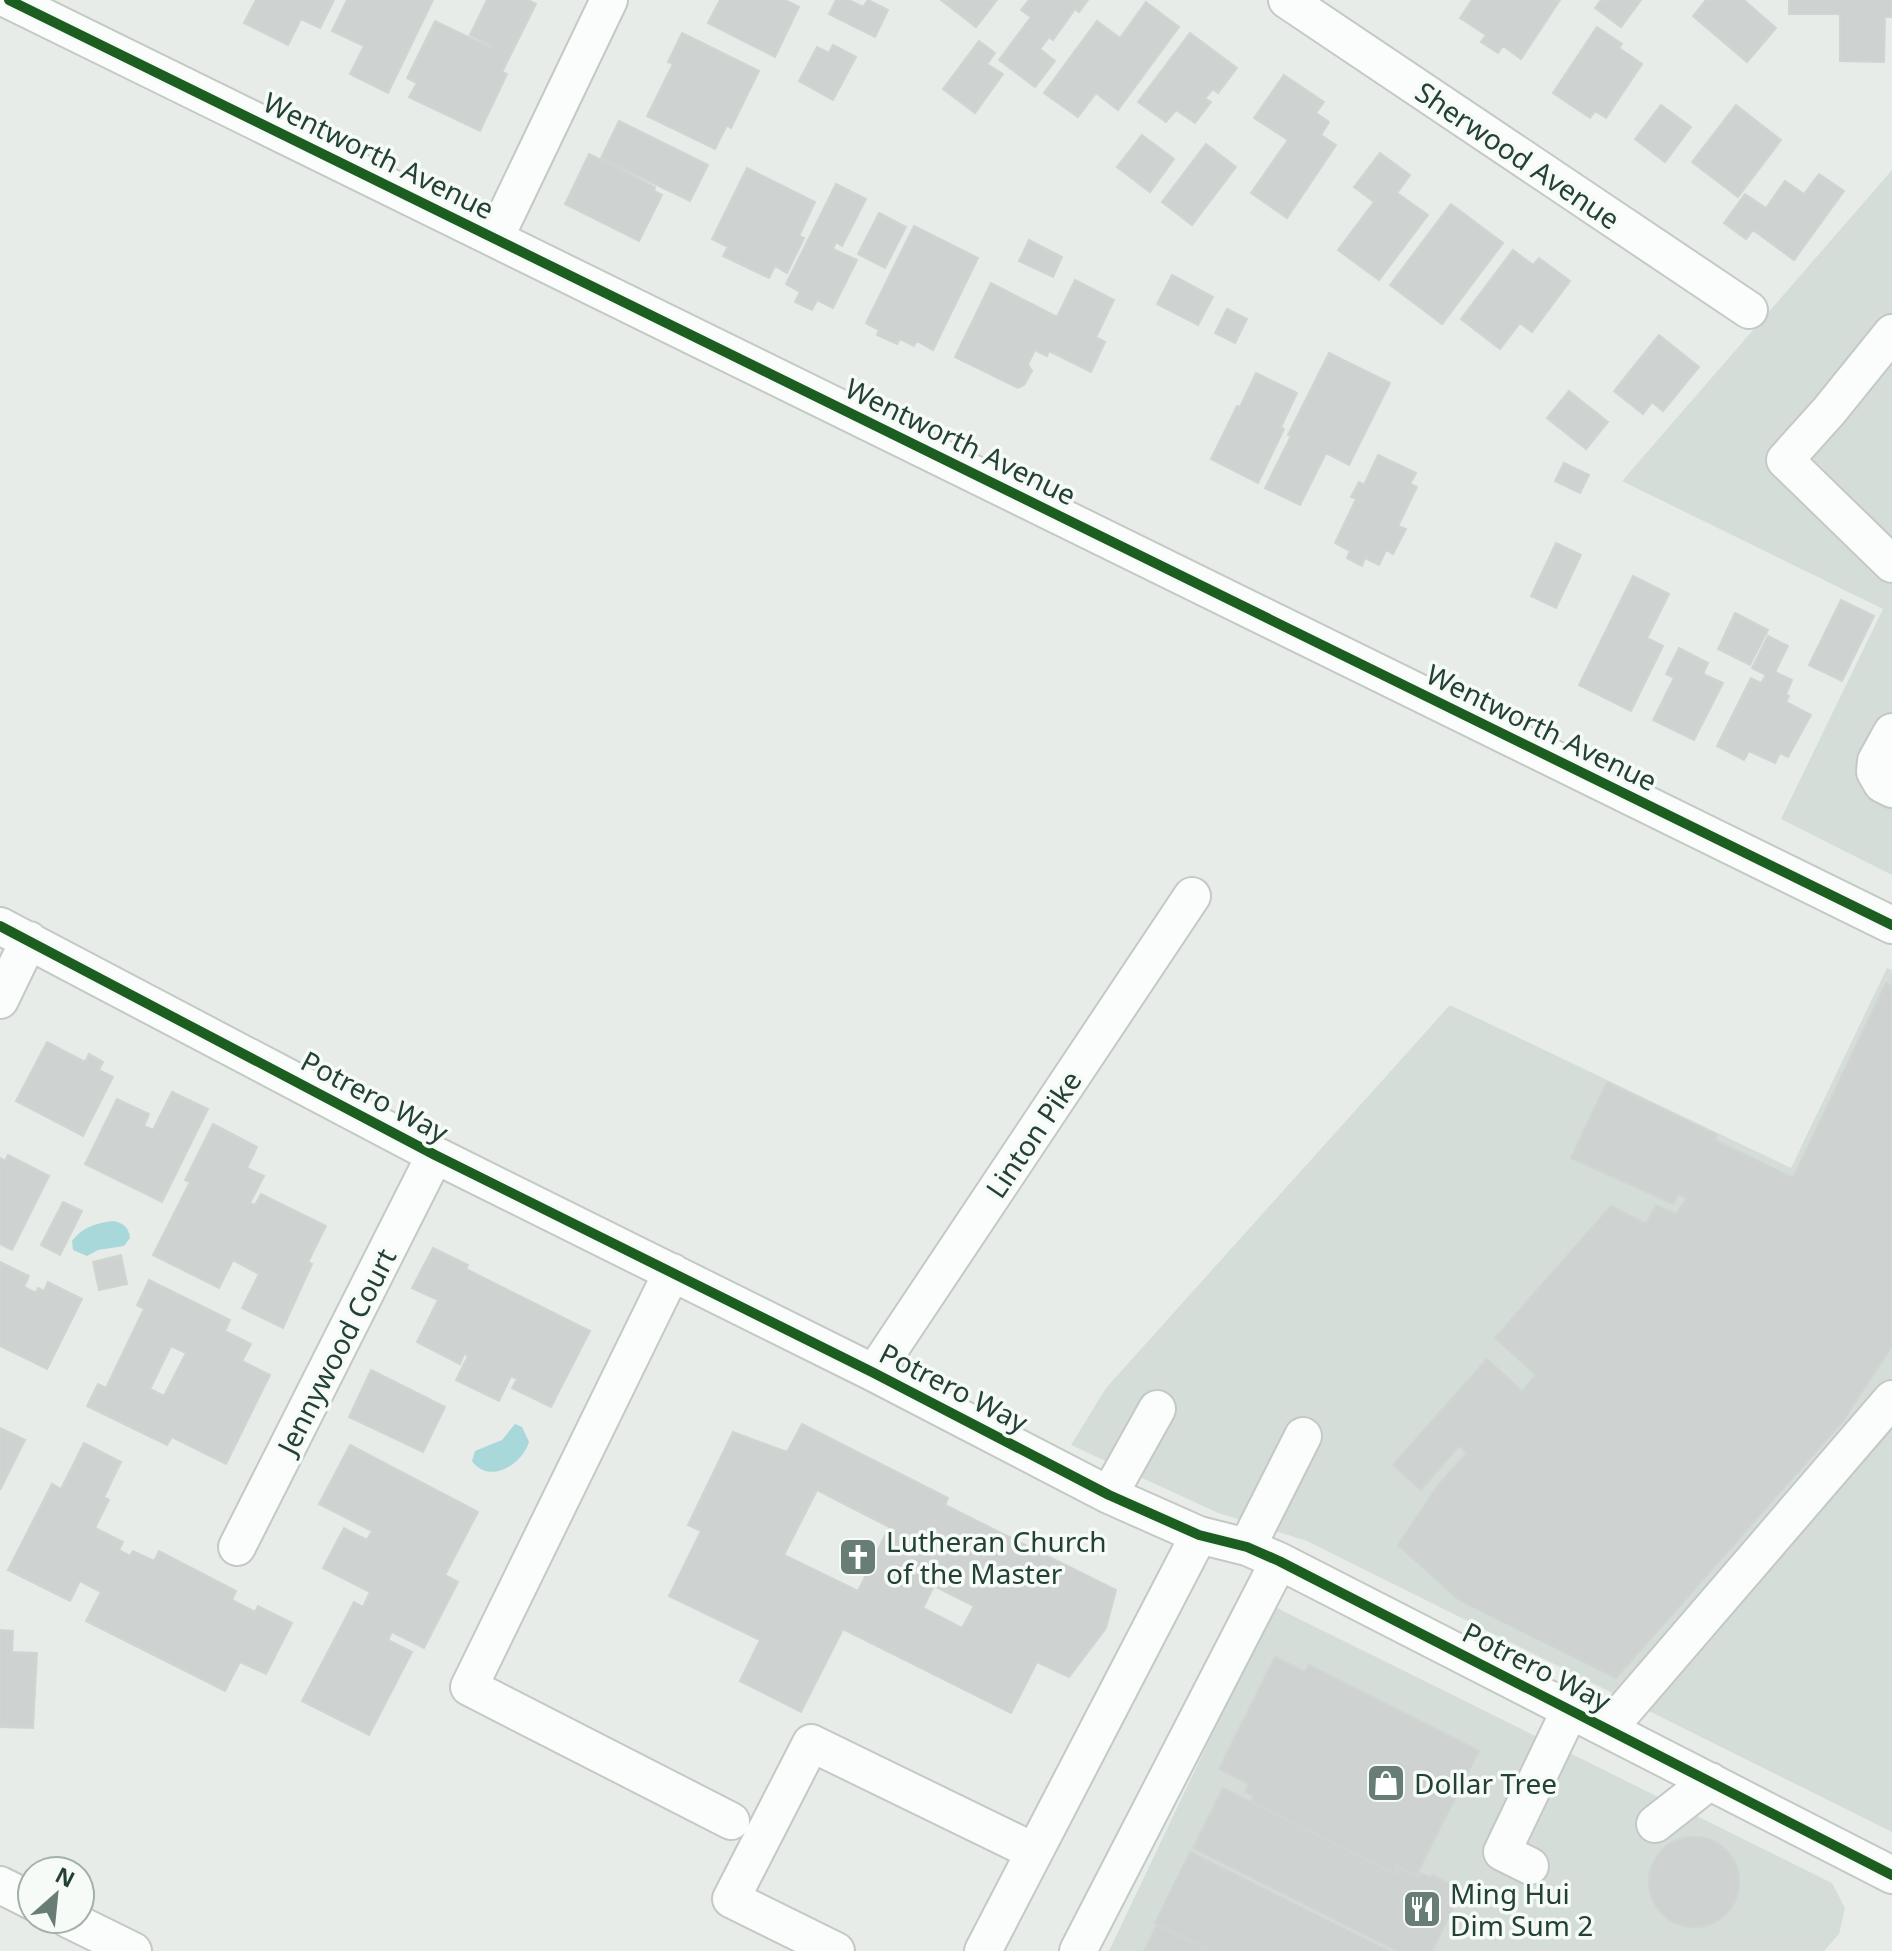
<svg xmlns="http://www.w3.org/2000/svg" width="1892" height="1951" font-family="'Noto Sans',sans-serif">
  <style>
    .built { fill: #d5ddd9 }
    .water { fill: #a9d8da }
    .building { fill: #ced3d1; stroke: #d0d5d2; stroke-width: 2; fill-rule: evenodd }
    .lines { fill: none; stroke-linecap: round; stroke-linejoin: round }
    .minor-casing { stroke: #c4c9c6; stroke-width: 40 }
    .minor { stroke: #fbfcfc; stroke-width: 36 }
    .cycleway-casing { stroke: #f6fbf8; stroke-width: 15 }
    .cycleway { stroke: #1b5e20; stroke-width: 10 }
    .labels { text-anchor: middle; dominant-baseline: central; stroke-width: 7; stroke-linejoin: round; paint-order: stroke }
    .street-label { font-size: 28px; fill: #244136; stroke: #f6fbf8 }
    .poi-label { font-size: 28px; fill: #244136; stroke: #f6fbf8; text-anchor: start }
  </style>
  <rect width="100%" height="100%" fill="#e7ece9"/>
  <path class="built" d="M1892,170V875L1781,819L1883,609L1622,481Z
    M1887,968L1892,970V1832L1307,1541L1218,1513L1071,1445L1106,1388L1450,1005L1791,1168Z
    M1273,1606L1832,1883L1845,1908L1839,1934L1824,1951H1109Z"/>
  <path class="water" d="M113,1221C123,1223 129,1227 130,1238L124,1246L98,1250L87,1256L73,1250L72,1241C82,1227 97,1223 113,1221Z
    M515,1424L522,1427L529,1442C522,1465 489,1485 472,1461L475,1451L502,1440Z"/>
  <path class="building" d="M256,0H334L320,28L301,19L288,45L244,23Z
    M347,0H433L388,93L350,74L364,46L332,31Z
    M487,0H528L536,4L502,72L507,74L480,131L409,97L417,83L407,78L435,21L491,48L492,46L470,35Z
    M720,0H785L799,7L775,57L708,23Z
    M836,0H849L863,7L868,0L888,10L875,37L829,14Z
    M941,0H997L976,27Z
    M1029,0H1088L1079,12L1075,9L1053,40L1049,37L1040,49L1055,61L1035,87L999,60L1031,17L1021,10Z
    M1472,0H1560L1521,59L1503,46L1498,53L1481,42L1486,35L1460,18Z
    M1601,0H1641L1621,27L1595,8Z
    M1706,0H1744L1776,28L1747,62L1693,16Z
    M1789,0H1892V17H1885L1884,62L1840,61V14H1789Z
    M1146,2L1179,27L1118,110L1096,93L1078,117L1044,93L1097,21L1120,38Z
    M1597,27L1622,44L1619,48L1642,64L1606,118L1595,111L1590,118L1553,93Z
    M682,33L759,71L731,128L727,125L715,149L647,116L673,64L668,62Z
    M1190,33L1237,68L1218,93L1213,89L1205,98L1211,102L1195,123L1176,110L1166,122L1138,102Z
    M979,41L995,53L987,64L1003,74L975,113L943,89Z
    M833,45L856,57L833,100L799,81L817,47L829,53Z
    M1284,75L1324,102L1316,113L1329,122L1321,135L1336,145L1287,218L1251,193L1288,140L1254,118Z
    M1661,105L1691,127L1665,162L1635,139Z
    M1736,105L1781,140L1738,197L1692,162Z
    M619,121L708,165L690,201L601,158Z
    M1142,135L1174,159L1150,192L1117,167Z
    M1206,144L1236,167L1192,225L1162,202Z
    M1380,153L1410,175L1397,193L1428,215L1379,280L1338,250L1374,202L1354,187Z
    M589,154L655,187L654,191L662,195L639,241L565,204Z
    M747,168L815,202L799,236L804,238L787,273L775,266L769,278L723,256L728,247L712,239Z
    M1819,174L1844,191L1794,260L1753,230L1746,239L1724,223L1745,194L1766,208L1785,181L1804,194Z
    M836,184L866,199L842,246L836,242L833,249L857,260L833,308L817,300L812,310L795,302L800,292L786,284Z
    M1451,204L1503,243L1442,324L1390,285Z
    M879,213L906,227L885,268L858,254Z
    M914,226L978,258L933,350L917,341L914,346L900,339L897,344L877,335L879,330L866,323Z
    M1029,240L1062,257L1053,277L1019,261Z
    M1513,250L1533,265L1539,258L1570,281L1532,332L1520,323L1500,349L1461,319Z
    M1172,275L1213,297L1198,325L1157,304Z
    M1075,280L1114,300L1096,337L1105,342L1091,372L1049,351L1047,356L1035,350L1028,364L1032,371L1024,385L1018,388L955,357L991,283L1057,317Z
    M1227,309L1247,319L1235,343L1215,333Z
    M1659,335L1699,367L1663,411L1652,402L1643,414L1614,391Z
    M1329,353L1390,383L1349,465L1326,453L1300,505L1265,488L1291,436L1288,435Z
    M1256,373L1297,393L1281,427L1284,429L1258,483L1211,459L1237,406L1240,407Z
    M1569,391L1608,422L1586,449L1547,418Z
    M1378,455L1416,473L1410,484L1417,487L1398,526L1406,529L1393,554L1386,550L1379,565L1365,558L1362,566L1347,558L1350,551L1335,543L1356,499L1351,497L1359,482L1364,485Z
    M1564,463L1589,475L1580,493L1555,481Z
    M1556,543L1581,555L1556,608L1531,596Z
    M1633,576L1669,594L1647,638L1663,646L1631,711L1579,685Z
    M1841,600L1874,616L1842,681L1809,665Z
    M1735,613L1768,630L1750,665L1718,649Z
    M1768,636L1788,646L1775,672L1792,680L1786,694L1789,696L1786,702L1811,715L1788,757L1780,753L1775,763L1749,751L1744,760L1717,746L1751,678L1761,683L1766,675L1752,668Z
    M1679,648L1708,663L1703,674L1723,683L1694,740L1653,720L1674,678L1666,674Z
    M1886,983L1892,986V1346L1843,1421L1616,1678L1459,1600L1398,1545L1438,1485L1467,1453L1459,1446L1421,1490L1393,1465L1487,1359L1522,1391L1536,1375L1495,1338L1611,1206L1646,1224L1656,1205L1676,1214L1687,1198L1678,1194L1673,1204L1571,1158L1607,1082L1717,1135L1715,1140L1793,1178Z
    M47,1042L85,1062L89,1054L103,1062L99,1070L113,1077L83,1136L16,1101Z
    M172,1092L208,1109L162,1202L85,1164L117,1099L149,1114L144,1126L153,1130Z
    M213,1124L257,1147L247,1168L264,1176L250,1203L255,1205L261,1194L326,1226L308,1262L312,1264L283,1328L242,1308L259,1274L233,1260L219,1288L153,1255L190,1182L185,1180Z
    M8,1155L49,1176L12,1250L0,1244V1158L5,1161Z
    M63,1202L82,1211L60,1255L41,1245Z
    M433,1248L468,1265L466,1269L590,1331L551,1407L512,1388L517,1379L511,1376L499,1401L456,1380L468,1356L464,1354L460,1364L417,1342L438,1300L412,1288Z
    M121,1255L127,1284L99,1290L93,1262Z
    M0,1262L29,1276L24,1287L36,1293L38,1288L44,1291L48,1282L82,1299L47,1369L0,1346Z
    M149,1280L230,1320L225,1331L251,1344L242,1361L270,1375L226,1464L172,1437L167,1445L87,1406L98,1384L106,1388L144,1309L137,1305ZM171,1346L186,1353L164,1396L150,1389Z
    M371,1370L445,1407L423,1452L349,1417Z
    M802,1424L948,1498L945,1505L1116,1590L1106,1628L1069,1677L1037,1662L1011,1713L843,1629L801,1712L740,1681L760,1640L669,1596L701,1531L688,1525L733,1432L787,1452ZM817,1490L889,1527L858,1591L784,1555ZM934,1586L974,1606L962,1628L923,1608Z
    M0,1428L25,1440L0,1490Z
    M84,1443L121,1462L104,1497L109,1500L95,1528L123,1542L119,1550L130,1556L133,1551L154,1561L159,1551L236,1591L232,1600L255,1612L258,1606L292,1623L266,1674L240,1662L225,1691L86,1621L101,1592L80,1581L70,1601L8,1570L52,1484L61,1489Z
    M350,1445L478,1512L445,1575L458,1582L424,1648L392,1632L388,1640L412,1652L369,1735L302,1701L354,1602L363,1607L370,1592L323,1568L344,1528L367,1540L372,1531L319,1504Z
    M0,1630L13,1631L12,1652L37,1653L33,1728L0,1727Z
    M1275,1657L1305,1672L1309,1665L1479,1751L1416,1876L1397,1866L1394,1874L1252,1802L1254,1796L1245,1792L1249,1784L1219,1769Z
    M1223,1788L1395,1874L1398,1868L1418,1877L1420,1873L1431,1878L1432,1875L1462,1890L1432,1951H1397L1193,1848Z
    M1649 1882a45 45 0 1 1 90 0a45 45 0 1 1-90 0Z
    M1190,1852L1389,1951H1211L1155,1923Z
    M1157,1925L1210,1951H1144Z"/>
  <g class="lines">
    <defs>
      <path id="minor" d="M9,0L1892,925
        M1287,0L1749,310
        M495,238L609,0
        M1892,333L1829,411L1785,460L1892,564
        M1892,732L1876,761L1875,772L1882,784L1892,789
        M0,926L435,1155L874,1373L1109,1495L1199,1535L1247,1547L1279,1561L1892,1875
        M0,1000L29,940
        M672,1272L469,1687L731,1821
        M874,1373L1192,896
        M1109,1495L1157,1409
        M237,1547L435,1155
        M1247,1547L1303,1436
        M1608,1729L1892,1399
        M1655,1824L1710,1781
        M1530,1866L1502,1852L1570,1710
        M0,1885L32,1901
        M68,1919L133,1951
        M836,1951L731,1899L811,1743L1033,1851
        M983,1951L1199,1535
        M1078,1951L1279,1561"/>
    </defs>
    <use href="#minor" class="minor-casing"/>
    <use href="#minor" class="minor"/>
    <defs>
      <path id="cycleway" d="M9,0L1892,925
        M0,926L435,1155L874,1373L1109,1495L1199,1535L1247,1547L1279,1561L1892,1875"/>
    </defs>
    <use href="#cycleway" class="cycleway-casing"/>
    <use href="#cycleway" class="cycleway"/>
  </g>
  <defs>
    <symbol id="church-square" viewBox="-11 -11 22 22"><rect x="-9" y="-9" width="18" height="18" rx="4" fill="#687d75" stroke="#f6fbf8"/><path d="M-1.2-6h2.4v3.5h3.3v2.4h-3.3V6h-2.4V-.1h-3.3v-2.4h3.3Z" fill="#fff"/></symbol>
    <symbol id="shop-square" viewBox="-11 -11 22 22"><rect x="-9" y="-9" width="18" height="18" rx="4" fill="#687d75" stroke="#f6fbf8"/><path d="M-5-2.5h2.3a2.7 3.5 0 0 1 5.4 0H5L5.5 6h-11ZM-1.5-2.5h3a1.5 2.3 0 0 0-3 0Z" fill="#fff"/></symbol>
    <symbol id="restaurant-square" viewBox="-11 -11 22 22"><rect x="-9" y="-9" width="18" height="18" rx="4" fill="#687d75" stroke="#f6fbf8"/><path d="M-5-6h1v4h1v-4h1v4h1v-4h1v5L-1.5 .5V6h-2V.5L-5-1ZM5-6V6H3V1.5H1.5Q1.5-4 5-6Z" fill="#fff"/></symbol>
  </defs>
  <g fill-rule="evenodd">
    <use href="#church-square" x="836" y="1535" width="44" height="44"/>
    <use href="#shop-square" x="1364" y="1761" width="44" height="44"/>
    <use href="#restaurant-square" x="1400" y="1887" width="44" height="44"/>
  </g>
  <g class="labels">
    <g class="street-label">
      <text transform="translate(379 155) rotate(26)">Wentworth Avenue</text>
      <text transform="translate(1518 155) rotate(34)">Sherwood Avenue</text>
      <text transform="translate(961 441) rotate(26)">Wentworth Avenue</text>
      <text transform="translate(1542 727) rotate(26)">Wentworth Avenue</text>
      <text transform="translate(375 1096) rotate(28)">Potrero Way</text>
      <text transform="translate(1033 1134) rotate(-56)">Linton Pike</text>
      <text transform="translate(336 1351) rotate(-63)">Jennywood Court</text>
      <text transform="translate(954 1387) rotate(27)">Potrero Way</text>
      <text transform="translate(1537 1666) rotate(27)">Potrero Way</text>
    </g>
    <g class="poi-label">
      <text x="886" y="1541">Lutheran Church<tspan x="886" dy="32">of the Master</tspan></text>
      <text x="1414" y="1783">Dollar Tree</text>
      <text x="1450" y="1893">Ming Hui<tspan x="1450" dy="32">Dim Sum 2</tspan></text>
    </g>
  </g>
  <g transform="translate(56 1895) rotate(27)"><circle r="38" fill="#f6fbf8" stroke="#a2b1aa" stroke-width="2"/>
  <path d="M0-6L14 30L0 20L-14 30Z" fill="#687d75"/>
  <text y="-12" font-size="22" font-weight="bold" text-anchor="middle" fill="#244136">N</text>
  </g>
</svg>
